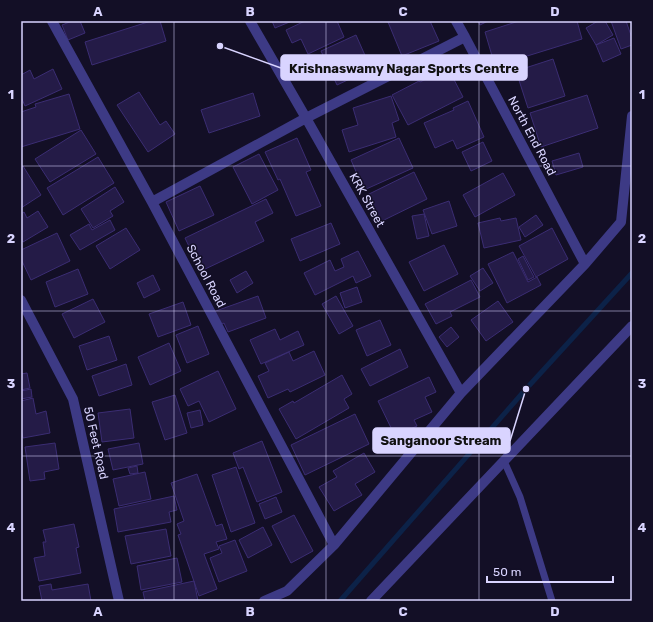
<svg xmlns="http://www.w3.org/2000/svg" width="653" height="622" font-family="Rubik,sans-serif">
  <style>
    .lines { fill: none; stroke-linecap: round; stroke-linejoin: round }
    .stream { stroke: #0c2248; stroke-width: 5 }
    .building { fill: #241b47; stroke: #3b2d73 }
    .service { stroke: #3d3a85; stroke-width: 7 }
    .minor { stroke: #3d3a85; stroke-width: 10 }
    .grid { fill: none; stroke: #d9d4ff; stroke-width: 1; stroke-opacity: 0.55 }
    .labels { text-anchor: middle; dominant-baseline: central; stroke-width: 3; stroke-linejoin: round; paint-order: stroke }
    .street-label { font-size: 12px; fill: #d9d4ff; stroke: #130f26 }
    .leader { fill: none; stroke: #d9d4ff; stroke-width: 1.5 }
    .callout-dot { fill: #d9d4ff; stroke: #130f26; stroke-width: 1.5 }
    .callout { fill: #d9d4ff; stroke: #d9d4ff; stroke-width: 1.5 }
    .callout-label { font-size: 13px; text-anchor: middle; font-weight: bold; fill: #111 }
    .neatline { fill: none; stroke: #d9d4ff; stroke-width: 1.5 }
    .grid-label { font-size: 13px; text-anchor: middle; font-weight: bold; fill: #d9d4ff }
  </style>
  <rect width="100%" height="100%" fill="#130f26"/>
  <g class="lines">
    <path class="stream" d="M340,601L526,389L632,273"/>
  </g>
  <path class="building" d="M72,21H80L85,33L68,40L62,25Z
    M151,21H160L166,41L92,65L85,42Z
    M272,21H292L275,28Z
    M305,21H337L344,37L308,54L301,39L292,43L286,30Z
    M390,21H430L439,41L402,56L388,22Z
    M478,21H488L480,25Z
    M519,21H577L582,39L495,66L485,32Z
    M598,21H605L613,35L596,45L586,28Z
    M611,21H626L632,38V45L621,49Z
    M356,35L371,69L337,85L321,51Z
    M614,38L621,54L603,62L596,45Z
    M553,59L565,96L528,108L516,71Z
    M448,68L463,97L408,125L392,95L419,81L420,82Z
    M53,69L62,89L25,106L21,97V75L30,70L34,79Z
    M139,92L160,125L166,121L175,134L148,152L117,105Z
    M253,93L260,116L209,133L201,110Z
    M69,94L80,129L21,147V112L36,107L35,104Z
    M587,95L598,128L541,147L530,113Z
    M391,96L399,120L392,123L396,137L349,152L342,130L358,125L353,108Z
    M468,101L484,137L457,149L453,140L435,148L424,123L454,110L453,108Z
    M81,130L96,154L50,182L35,159Z
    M297,138L311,170L306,172L321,206L296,216L280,179L278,180L265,152Z
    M399,138L413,168L364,190L351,160Z
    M483,142L492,161L471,171L462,152Z
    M579,153L583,167L556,175L552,161Z
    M259,154L278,190L252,204L233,167Z
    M98,157L114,183L63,215L47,188Z
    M23,166L41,195L21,208V167Z
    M414,172L427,199L380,222L367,195Z
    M503,173L515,195L475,217L463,195Z
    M200,186L214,215L179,231L166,202Z
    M115,187L124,202L110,211L113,216L93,228L81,209Z
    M266,199L273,213L255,222L264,241L201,271L185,238Z
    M449,201L457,226L432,234L423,210Z
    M38,211L48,227L23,242L21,239V214L24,212L27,218Z
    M424,214L429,236L417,239L412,216Z
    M536,215L543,225L525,237L519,227Z
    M500,218L501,221L516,218L521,240L484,248L478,223Z
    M110,220L115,230L80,250L70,235L89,224L92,230Z
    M331,223L340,244L300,261L291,239Z
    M126,228L140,250L110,269L96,246Z
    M552,228L568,259L536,277L519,246Z
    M57,233L70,261L31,280L21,259V250Z
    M444,245L458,274L424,291L409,262Z
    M358,251L371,276L356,283L353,276L315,295L304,273L330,260L335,271L344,267L341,259Z
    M513,252L528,282L537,277L541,285L507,303L488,264Z
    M523,256L534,277L528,280L518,259Z
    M483,268L493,283L480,291L470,276Z
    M78,269L88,294L55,307L46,282Z
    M246,271L253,283L237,293L230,280Z
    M153,275L160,290L144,298L137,283Z
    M471,280L480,297L450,312L452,316L436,324L425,304Z
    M357,287L362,302L345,308L340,293Z
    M258,296L266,318L228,332L224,323L218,326L213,312Z
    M336,296L353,326L339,334L322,304Z
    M93,299L105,322L74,338L62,314Z
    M498,301L513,322L486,341L471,320Z
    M183,302L191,325L158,337L149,314Z
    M380,320L391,345L367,356L356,330Z
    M198,326L209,354L187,363L176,335Z
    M451,327L459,337L447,347L439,337Z
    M275,329L280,340L298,331L304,345L261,364L250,340Z
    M109,336L117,360L87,370L79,346Z
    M169,343L181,371L150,385L138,357Z
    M400,349L408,367L370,386L361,369Z
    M314,351L325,375L290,392L288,389L268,398L258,376L269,371L265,363L289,352L293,361Z
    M126,364L132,385L99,396L92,376Z
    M218,371L236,409L209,422L199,401L188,406L180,389Z
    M27,373L30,388L21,390V374Z
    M342,375L352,394L344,399L349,408L296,439L279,409L293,401L294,403Z
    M429,377L436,392L425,397L432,412L414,420L417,426L395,436L378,401Z
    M31,389L32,397L21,399V391Z
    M175,395L187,433L165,440L152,402Z
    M33,398L36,414L46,411L50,433L23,438L21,430V401Z
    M130,409L134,438L102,442L98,413Z
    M200,410L203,425L191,428L187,413Z
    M355,414L369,444L305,475L291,445Z
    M262,441L282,492L257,502L243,467L239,469L233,453Z
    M55,443L59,469L44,472L45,479L30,481L25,447Z
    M139,443L143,464L113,470L108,449Z
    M364,453L375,472L355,484L362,495L334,511L319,487L337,477L333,471Z
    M137,466L138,473L130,474L128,468Z
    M236,467L255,523L231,532L212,475Z
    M145,472L151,499L119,506L113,479Z
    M197,474L216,526L222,524L227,539L216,542L219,549L204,554L217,589L199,596L178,535L181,534L177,524L184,521L171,483Z
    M174,496L177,510L169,512L171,522L118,532L114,509Z
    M276,497L282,512L265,519L259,504Z
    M294,515L313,551L291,563L272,526Z
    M74,524L79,547L76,548L81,573L39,581L34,558L45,556L43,542H46L43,530Z
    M263,527L272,545L248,558L239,540Z
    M166,529L171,556L131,564L125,536Z
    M235,540L247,571L219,582L210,558L222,553L219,546Z
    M177,558L182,582L141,590L137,566Z
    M194,581L198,601H145L143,592Z
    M51,584L52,590L88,584L91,601H42L39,586Z"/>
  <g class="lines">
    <path class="service" d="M504,461L520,497L552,601"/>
    <path class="minor" d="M52,21L152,202L334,545
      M250,21L306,118L461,393
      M456,21L465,37L585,264
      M152,202L306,118L465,37
      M21,300L73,399L119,601
      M264,601L287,591L334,545L461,393L585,264L621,222L632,116
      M371,601L632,326"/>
  </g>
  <path class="grid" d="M174,21V601M326,21V601M479,21V601M21,166H632M21,311H632M21,456H632"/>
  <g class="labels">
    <g class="street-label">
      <text transform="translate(532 136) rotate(62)">North End Road</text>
      <text transform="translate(367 200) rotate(61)">KRK Street</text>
      <text transform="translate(206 276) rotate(62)">School Road</text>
      <text transform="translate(96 443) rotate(77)">50 Feet Road</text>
    </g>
  </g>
  <path class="leader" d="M220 46L281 68M526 389L510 441"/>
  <g class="callout-dot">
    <circle cx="220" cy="46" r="4"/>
    <circle cx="526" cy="389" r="4"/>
  </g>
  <g class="callout">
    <rect x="281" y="55" width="246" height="25" rx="4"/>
    <rect x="373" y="428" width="137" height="25" rx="4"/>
  </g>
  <g class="callout-label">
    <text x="404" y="73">Krishnaswamy Nagar Sports Centre</text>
    <text x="441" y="445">Sanganoor Stream</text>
  </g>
  <rect width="653" height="622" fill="none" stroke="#130f26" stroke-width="44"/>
  <path d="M487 576v6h126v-6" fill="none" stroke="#d9d4ff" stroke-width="2"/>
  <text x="493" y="576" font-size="12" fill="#d9d4ff" stroke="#130f26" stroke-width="3" paint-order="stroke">50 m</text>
  <rect x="22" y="22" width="609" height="578" class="neatline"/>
  <g class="grid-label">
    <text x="98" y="16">A</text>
    <text x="250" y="16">B</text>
    <text x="403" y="16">C</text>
    <text x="555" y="16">D</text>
    <text x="11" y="99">1</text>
    <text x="642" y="99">1</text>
    <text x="11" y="243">2</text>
    <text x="642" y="243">2</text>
    <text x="11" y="388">3</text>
    <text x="642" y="388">3</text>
    <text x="11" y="532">4</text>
    <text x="642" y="532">4</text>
    <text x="98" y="616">A</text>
    <text x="250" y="616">B</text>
    <text x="403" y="616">C</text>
    <text x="555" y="616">D</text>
  </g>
</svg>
